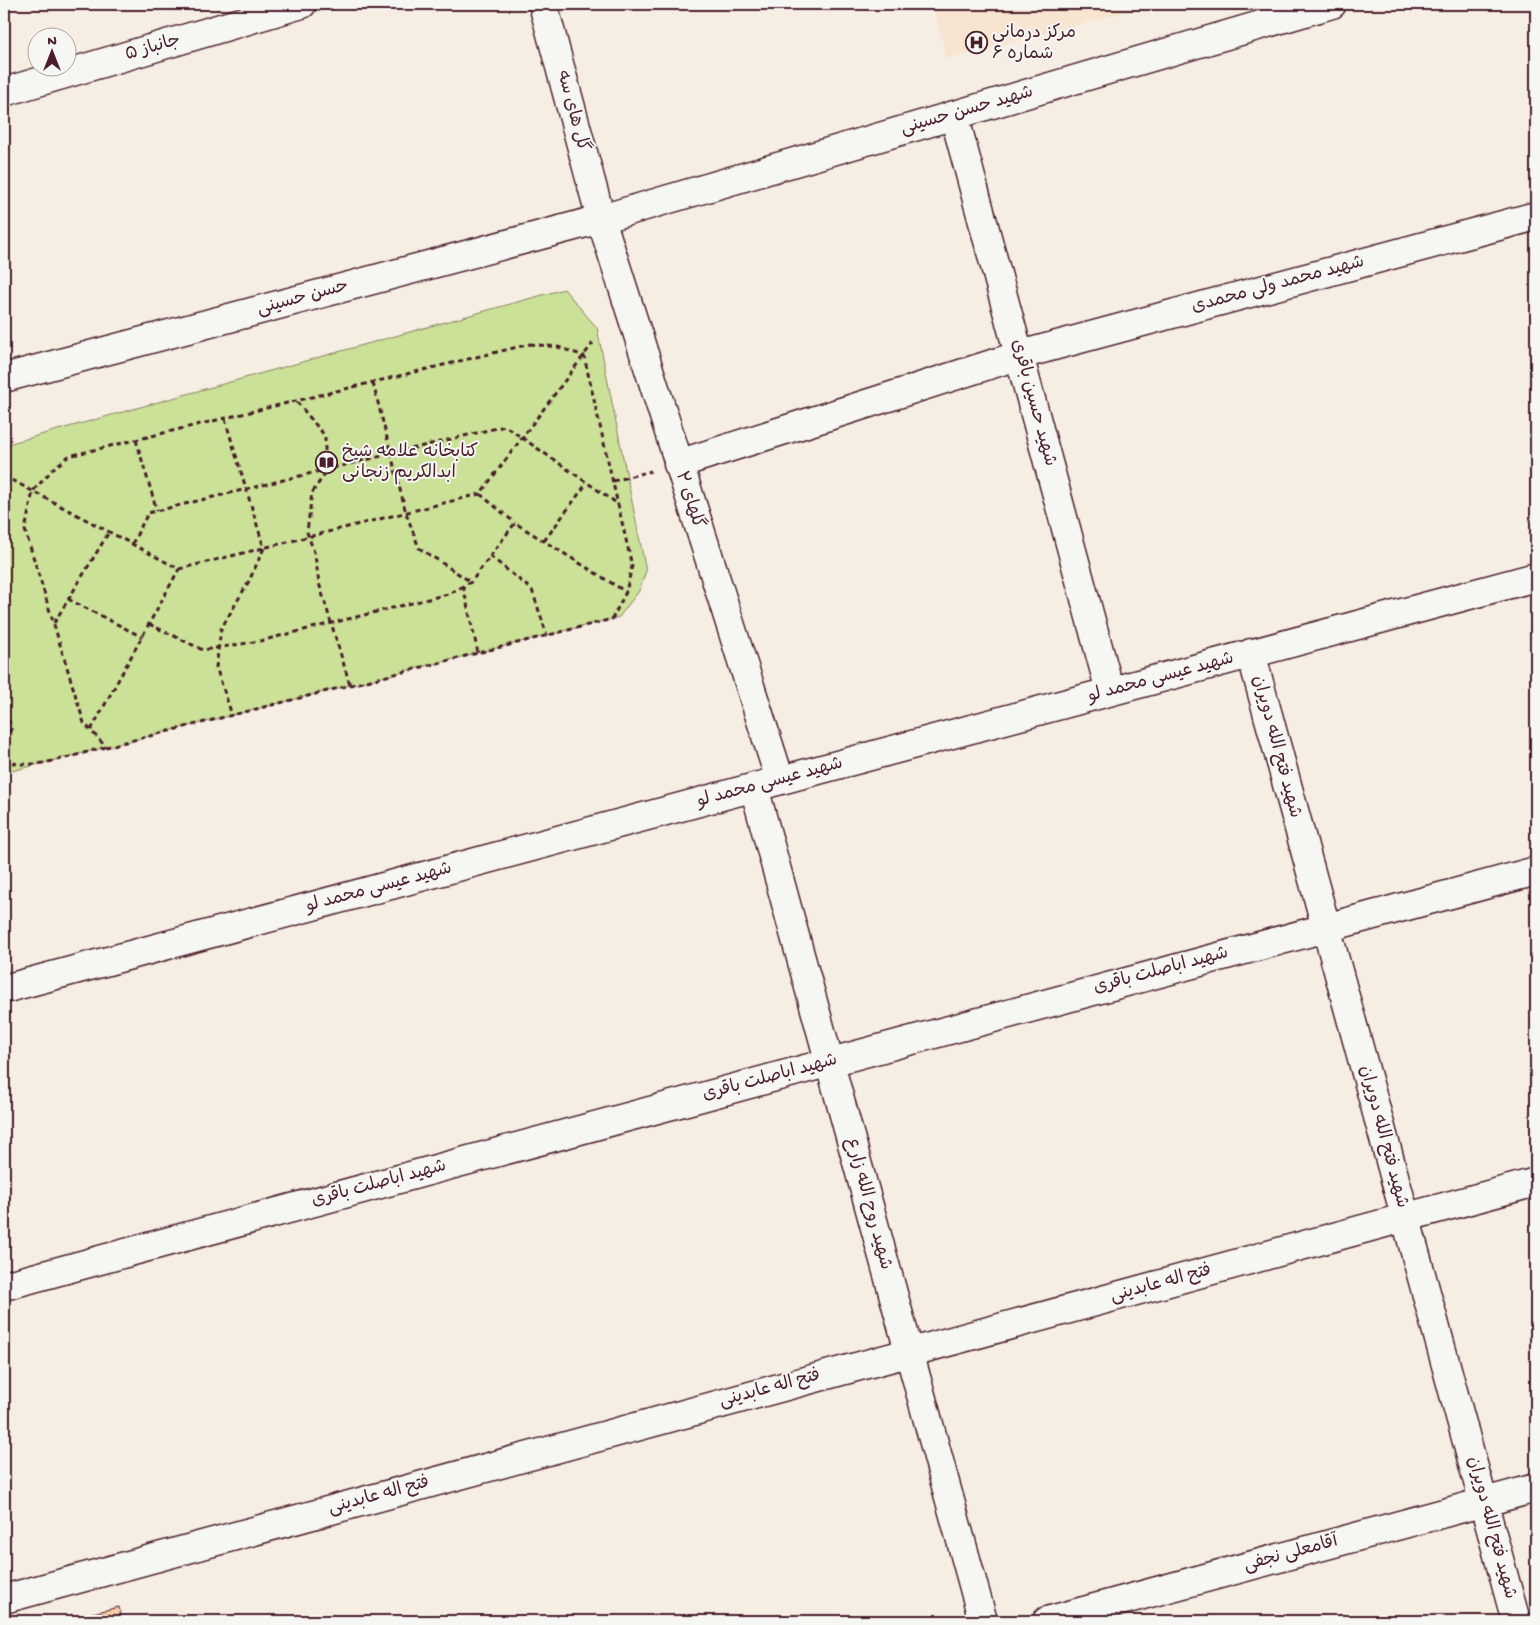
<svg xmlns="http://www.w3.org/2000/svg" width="1540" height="1625" font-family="'Gochi Hand','Playpen Sans Arabic',sans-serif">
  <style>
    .built { fill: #f7e4d1 }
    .green { fill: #cae197; stroke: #8a8061 }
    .building { fill: #f8cca7; stroke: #4a1f2b }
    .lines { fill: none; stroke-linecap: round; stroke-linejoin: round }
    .minor-casing { stroke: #4a1f2b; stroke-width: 31 }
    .tertiary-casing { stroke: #4a1f2b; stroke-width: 31 }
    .path { stroke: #4a1f2b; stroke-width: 3; stroke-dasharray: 5 4; stroke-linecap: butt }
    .minor { stroke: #f6f6f2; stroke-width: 28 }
    .tertiary { stroke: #f6f6f2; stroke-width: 28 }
    .labels { text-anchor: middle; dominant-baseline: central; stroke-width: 4; stroke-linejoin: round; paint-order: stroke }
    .poi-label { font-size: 18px; fill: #4a1f2b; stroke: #f6f6f2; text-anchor: start }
    .street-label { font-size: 18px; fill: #4a1f2b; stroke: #f6f6f2 }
  </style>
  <rect width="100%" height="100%" fill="#f6eee3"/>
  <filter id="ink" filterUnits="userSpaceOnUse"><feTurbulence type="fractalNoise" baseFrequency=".02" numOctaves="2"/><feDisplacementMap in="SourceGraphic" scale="10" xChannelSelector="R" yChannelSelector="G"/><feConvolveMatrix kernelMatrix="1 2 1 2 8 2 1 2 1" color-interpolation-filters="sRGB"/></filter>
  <g filter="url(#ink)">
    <path class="built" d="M933,4H1157L947,59Z"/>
    <path class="green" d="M564,289L597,328L646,571L639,591L619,617L4,773V445Z"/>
    <path class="building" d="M119,1607L122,1621H57Z"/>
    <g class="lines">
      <defs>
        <path id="minor" d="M543,4L601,219L780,780
          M4,92L302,4
          M954,115L1110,691
          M678,464L1020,355L1536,216
          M1251,653L1516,1621
          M754,787L983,1621
          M4,989L1536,577
          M4,1286L1536,871
          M4,1599L1536,1182
          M1047,1621L1536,1488"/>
        <path id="tertiary" d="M4,378L601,219L1332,4"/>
      </defs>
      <use href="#minor" class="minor-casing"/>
      <use href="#tertiary" class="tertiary-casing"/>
      <path class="path" d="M530,344L558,347L584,356L632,566L626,592L612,619L106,747L84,723L25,530L33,491L54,468L69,456Z
        M373,383L406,513L419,548L471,582
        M297,402L325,436V470L324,475L312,493L307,532L315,555L319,583L350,685
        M225,419L264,548L249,581L221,629L216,667L232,715
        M136,440L157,511
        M4,476L179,569L480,494L593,343
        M613,481L651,471
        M480,494L515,523
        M544,541L587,483
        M132,544L148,513L505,426L618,504
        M490,556L532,590L547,635
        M463,586L478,653
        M68,599L142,637
        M54,623L109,532
        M149,624L203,650L260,641L448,594L471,582L515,523L626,592
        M4,702L11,729L4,745
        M91,730L179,569
        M4,759C26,774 80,753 106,747"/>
      <use href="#minor" class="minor"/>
      <use href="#tertiary" class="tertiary"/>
    </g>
  </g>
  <defs>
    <symbol id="hospital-ring" viewBox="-11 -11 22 22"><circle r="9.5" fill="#f6f6f2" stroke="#4a1f2b" stroke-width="1.5"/><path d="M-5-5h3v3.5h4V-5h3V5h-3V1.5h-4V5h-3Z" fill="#4a1f2b"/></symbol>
    <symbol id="library-ring" viewBox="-11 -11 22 22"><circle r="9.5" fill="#f6f6f2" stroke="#4a1f2b" stroke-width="1.5"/><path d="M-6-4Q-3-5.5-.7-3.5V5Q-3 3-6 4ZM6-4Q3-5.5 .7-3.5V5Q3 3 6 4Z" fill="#4a1f2b"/></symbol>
  </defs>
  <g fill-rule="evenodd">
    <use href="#hospital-ring" x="964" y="30" width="25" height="25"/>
    <use href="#library-ring" x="314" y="450" width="25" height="25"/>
  </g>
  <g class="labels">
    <g class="poi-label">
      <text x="992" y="33">مرکز درمانی<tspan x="992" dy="21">شماره ۶</tspan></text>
      <text x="342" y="452">کتابخانه علامه شیخ<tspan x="342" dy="21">ابدالکریم زنجانی</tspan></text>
    </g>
    <g class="street-label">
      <text transform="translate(153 48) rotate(-16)">جانباز ۵</text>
      <text transform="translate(572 111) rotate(75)">گل های سه</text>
      <text transform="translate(967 111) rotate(-16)">شهید حسن حسینی</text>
      <text transform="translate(1278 285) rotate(-15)">شهید محمد ولی محمدی</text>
      <text transform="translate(303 298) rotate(-15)">حسن حسینی</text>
      <text transform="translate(1033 403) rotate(75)">شهید حسین باقری</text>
      <text transform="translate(689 500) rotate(72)">گلهای ۲</text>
      <text transform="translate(1161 678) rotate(-15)">شهید عیسی محمد لو</text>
      <text transform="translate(1276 747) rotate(75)">شهید فتح الله دویران</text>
      <text transform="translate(770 783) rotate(-15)">شهید عیسی محمد لو</text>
      <text transform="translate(379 888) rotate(-15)">شهید عیسی محمد لو</text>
      <text transform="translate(1161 971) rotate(-15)">شهید اباصلت باقری</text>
      <text transform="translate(770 1078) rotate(-15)">شهید اباصلت باقری</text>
      <text transform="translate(1383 1137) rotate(75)">شهید فتح الله دویران</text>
      <text transform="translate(379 1184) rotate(-15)">شهید اباصلت باقری</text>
      <text transform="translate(868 1204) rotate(75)">شهید روح الله زارع</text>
      <text transform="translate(1161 1284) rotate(-15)">فتح اله عابدینی</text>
      <text transform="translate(770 1389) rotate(-15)">فتح اله عابدینی</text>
      <text transform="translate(379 1496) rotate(-15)">فتح اله عابدینی</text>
      <text transform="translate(1491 1528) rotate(75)">شهید فتح الله دویران</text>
      <text transform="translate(1291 1554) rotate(-15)">آقامعلی نجفی</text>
    </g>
  </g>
  <rect width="1540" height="1625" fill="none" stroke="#f6f6f2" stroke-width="20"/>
  <rect x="10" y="10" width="1520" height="1605" fill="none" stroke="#4a1f2b" stroke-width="2" filter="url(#ink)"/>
  <g transform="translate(52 52)"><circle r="24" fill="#f6f6f2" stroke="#b1a0a2"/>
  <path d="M0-4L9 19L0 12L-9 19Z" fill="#4a1f2b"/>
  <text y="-8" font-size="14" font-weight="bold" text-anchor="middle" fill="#4a1f2b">N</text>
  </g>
</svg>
